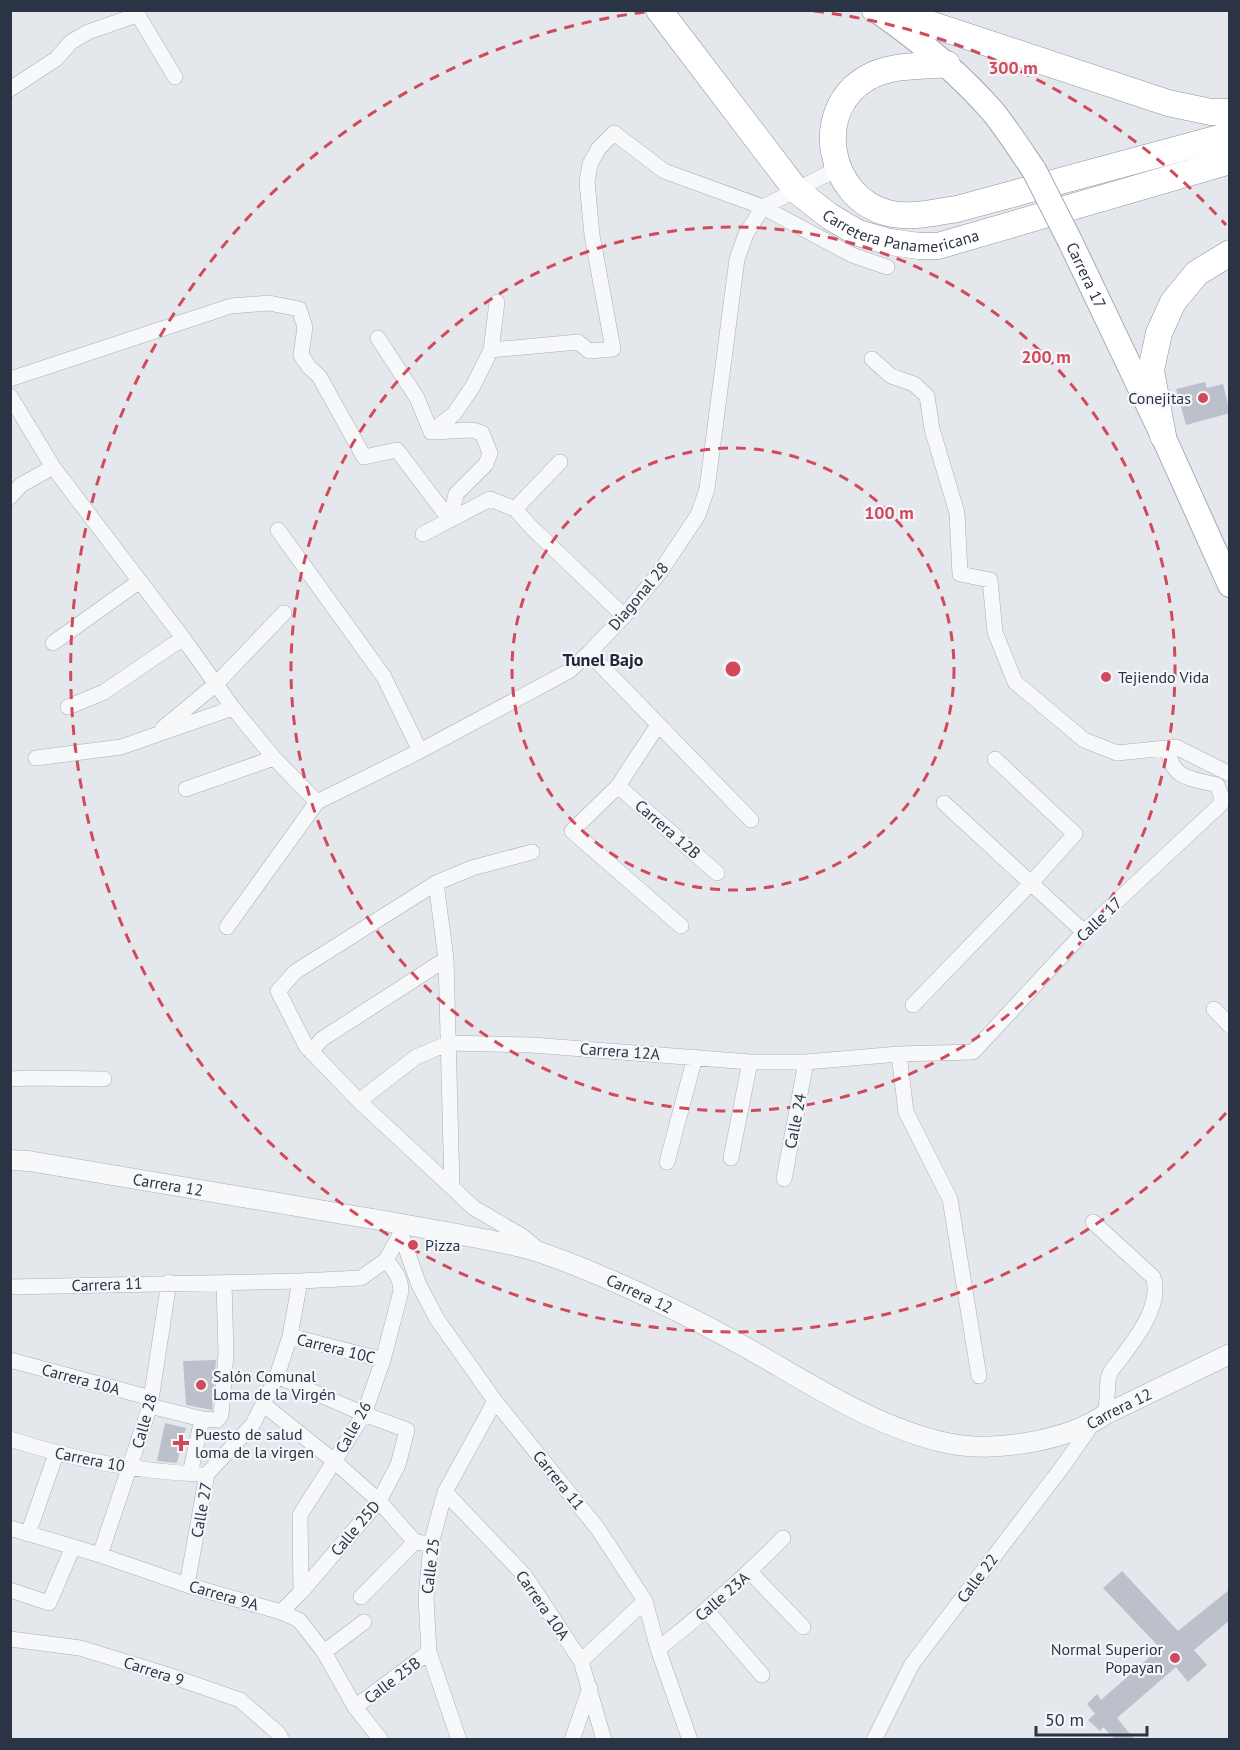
<svg xmlns="http://www.w3.org/2000/svg" width="1240" height="1750" font-family="'PT Sans',sans-serif">
  <style>
    .building { fill: #bbc0ca }
    .lines { fill: none; stroke-linecap: round; stroke-linejoin: round }
    .minor-casing { stroke: #a9aeb7; stroke-width: 16 }
    .tertiary-casing { stroke: #a9aeb7; stroke-width: 21 }
    .primary-casing { stroke: #a3abb8; stroke-width: 26 }
    .trunk-casing { stroke: #8b94a3; stroke-width: 27 }
    .minor { stroke: #f7f8fa; stroke-width: 15 }
    .tertiary { stroke: #f7f8fa; stroke-width: 20 }
    .primary { stroke: #fff; stroke-width: 24 }
    .trunk { stroke: #fff; stroke-width: 26 }
    .primary-bridge-casing { stroke: #a3abb8; stroke-width: 26; stroke-linecap: butt }
    .primary-bridge { stroke: #fff; stroke-width: 24 }
    .ring { fill: none; stroke: #d1495b; stroke-width: 3; stroke-dasharray: 10 8 }
    .poi-dot { fill: #d1495b; stroke: #f4f6f9; stroke-width: 2 }
    .labels { text-anchor: middle; dominant-baseline: central; stroke-width: 4.5; stroke-linejoin: round; paint-order: stroke }
    .street-label { font-size: 16px; fill: #2b3445; stroke: #f4f6f9 }
    .poi-label { font-size: 16px; fill: #2b3445; stroke: #f4f6f9; text-anchor: start }
    .neighbourhood-label { font-size: 18px; font-weight: bold; fill: #1d2536; stroke: #f4f6f9 }
    .centre { fill: #d1495b; stroke: #f4f6f9; stroke-width: 3 }
    .ring-label { font-size: 18px; text-anchor: middle; font-weight: bold; fill: #d1495b; stroke: #f4f6f9; stroke-width: 4.5; stroke-linejoin: round; paint-order: stroke }
  </style>
  <rect width="100%" height="100%" fill="#e4e7ec"/>
  <path class="building" d="M1205,382L1207,388L1223,384L1230,413L1186,425L1176,389Z
    M216,1360L212,1410L186,1405L183,1361Z
    M165,1423L186,1428L177,1463L157,1461Z
    M1122,1571L1178,1631L1230,1589V1620L1194,1650L1207,1665L1188,1682L1176,1667L1117,1718L1135,1740H1116L1103,1727L1100,1731L1088,1720L1095,1714L1087,1704L1097,1694L1101,1700L1160,1648L1103,1588Z"/>
  <g class="lines">
    <defs>
      <path id="minor" d="M135,10L175,77
        M10,89L56,59L71,42L88,32L137,15
        M378,338L417,398L431,432
        M491,350L578,342L589,351L613,349L592,235L587,182L590,164L599,148L614,133L664,171L763,207L852,255L887,267
        M872,359L891,376L914,384L927,396L932,429L957,513L960,574L990,580L995,632L1015,682L1084,740L1117,753L1176,747L1230,774
        M10,379L231,306L269,303L299,309L305,327L301,355L309,367L319,376L364,457L397,450L450,520
        M10,396L53,467L183,638L233,708L274,758L317,802
        M431,432L472,430L482,433L490,453L486,464L456,494L450,520
        M431,432L454,414L473,386L491,350L497,302
        M10,497L21,485L53,467
        M515,509L560,462
        M278,530L384,677L420,751
        M423,534L490,499L515,509L532,528L624,616
        M53,643L140,581
        M589,653L751,820
        M68,707L104,692L183,638
        M658,725L618,786L572,831L681,926
        M163,728L216,684L284,613
        M36,758L121,747L233,708
        M618,786L717,873
        M186,789L274,758
        M944,803L1084,932
        M532,852L472,868L436,883L295,972L278,991L306,1046L359,1101L474,1208L522,1236L539,1250
        M436,883L446,959L452,1187
        M227,927L317,802L420,751L569,671L589,653L624,616L660,572L698,515L707,489L737,259L746,234L763,207L837,169
        M913,1005L1031,883L1075,834L995,759
        M1214,1009L1230,1026
        M311,1052L322,1039L446,959
        M899,1054L906,1112L950,1199L979,1376
        M10,1079L28,1078L104,1079
        M359,1101L416,1057L449,1043L532,1045L750,1062H806L899,1054L973,1052L1084,932L1221,804V795L1217,785C1191,778 1172,780 1168,749
        M731,1158L750,1062
        M667,1162L695,1057
        M784,1179L806,1062
        M1093,1222L1153,1277C1164,1308 1129,1347 1111,1371L1108,1379L1106,1414
        M397,1223L419,1285L437,1319L495,1401L598,1529L645,1601L658,1649L690,1740
        M10,1287L300,1281L361,1278L386,1260L400,1235
        M290,1336L383,1360
        M10,1360L151,1398
        M277,1376L364,1414L407,1430L398,1465L379,1501L301,1592L281,1612
        M263,1404L334,1461L379,1501L415,1542L431,1544
        M150,1406L202,1419
        M10,1439C71,1459 134,1471 198,1474
        M190,1474L202,1419L217,1420L221,1415L226,1354L224,1283
        M445,1492L525,1576L581,1661L604,1740
        M10,1528L100,1555L187,1585L281,1612L299,1620L324,1652L355,1707L381,1740
        M28,1534L56,1454
        M100,1555L150,1406L169,1282
        M750,1572L803,1627
        M187,1585L207,1474L253,1424L277,1376L290,1336L300,1281
        M10,1590L49,1603L73,1547
        M301,1592L300,1515L364,1414L383,1360L401,1291C401,1278 394,1270 386,1260
        M361,1597L415,1542
        M707,1611L762,1675
        M10,1639L80,1648L171,1676L240,1700L278,1733L282,1740
        M658,1649C704,1613 742,1580 783,1538
        M324,1652L364,1622
        M581,1661L645,1601
        M355,1707L429,1652
        M459,1740L429,1652L426,1598L431,1544L445,1492L495,1401
        M572,1740L590,1688
        M874,1740L912,1664L1063,1466L1093,1423"/>
      <g id="tertiary">
        <path id="s1" d="M10,1160L29,1161C136,1179 242,1197 349,1215C387,1221 424,1228 462,1235C489,1240 519,1245 545,1254C615,1279 682,1312 747,1348C811,1384 874,1427 947,1443C994,1453 1067,1441 1106,1414L1230,1354"/>
      </g>
      <g id="primary">
        <path d="M879,12C922,42 960,74 994,113C1008,131 1021,151 1034,170"/>
        <path id="s2" d="M1070,241L1163,436L1230,585"/>
      </g>
      <g id="trunk">
        <path id="s3" d="M659,10L796,190L829,216L858,233L890,242L919,246H938L1230,161"/>
        <path d="M875,10L933,25L1168,103L1211,112H1230"/>
        <path d="M947,64C921,67 890,64 867,78C811,110 828,198 888,213C910,219 935,212 957,209L1230,135"/>
        <path d="M1163,436L1151,370L1159,333L1173,302L1197,273L1230,253"/>
      </g>
    </defs>
    <use href="#minor" class="minor-casing"/>
    <use href="#tertiary" class="tertiary-casing"/>
    <use href="#primary" class="primary-casing"/>
    <use href="#trunk" class="trunk-casing"/>
    <use href="#minor" class="minor"/>
    <use href="#tertiary" class="tertiary"/>
    <use href="#primary" class="primary"/>
    <use href="#trunk" class="trunk"/>
    <defs>
      <path id="primary-bridge" d="M1034,170L1070,241"/>
    </defs>
    <use href="#primary-bridge" class="primary-bridge-casing"/>
    <use href="#primary-bridge" class="primary-bridge"/>
  </g>
  <g class="ring">
    <circle cx="733" cy="669" r="221"/>
    <circle cx="733" cy="669" r="442"/>
    <path d="M1226 1113A663 663 0 1 1 652 11M814 11A663 663 0 0 1 1226 225"/>
  </g>
  <g class="poi-dot">
    <circle cx="1203" cy="398" r="6"/>
    <circle cx="1106" cy="677" r="6"/>
    <circle cx="413" cy="1245" r="6"/>
    <circle cx="201" cy="1385" r="6"/>
    <path d="M178 1434h6v6h6v6h-6v6h-6v-6h-6v-6h6z"/>
    <circle cx="1175" cy="1658" r="6"/>
  </g>
  <g class="labels">
    <g class="street-label">
      <text stroke="none"><textPath href="#s3" startOffset="344">Carretera Panamericana</textPath></text>
      <text stroke="none"><textPath href="#s2" startOffset="38">Carrera 17</textPath></text>
      <text transform="translate(638 596) rotate(-50)">Diagonal 28</text>
      <text transform="translate(668 829) rotate(41)">Carrera 12B</text>
      <text transform="translate(1099 919) rotate(-44)">Calle 17</text>
      <text transform="translate(620 1051) rotate(4)">Carrera 12A</text>
      <text transform="translate(795 1121) rotate(-79)">Calle 24</text>
      <text stroke="none"><textPath href="#s1" startOffset="160">Carrera 12</textPath></text>
      <text transform="translate(107 1284) rotate(-2)">Carrera 11</text>
      <text stroke="none"><textPath href="#s1" startOffset="646">Carrera 12</textPath></text>
      <text transform="translate(336 1348) rotate(14)">Carrera 10C</text>
      <text transform="translate(81 1379) rotate(15)">Carrera 10A</text>
      <text stroke="none"><textPath href="#s1" startOffset="1168">Carrera 12</textPath></text>
      <text transform="translate(144 1421) rotate(-75)">Calle 28</text>
      <text transform="translate(353 1427) rotate(-61)">Calle 26</text>
      <text transform="translate(90 1459) rotate(11)">Carrera 10</text>
      <text transform="translate(559 1480) rotate(51)">Carrera 11</text>
      <text transform="translate(201 1510) rotate(-80)">Calle 27</text>
      <text transform="translate(355 1528) rotate(-50)">Calle 25D</text>
      <text transform="translate(430 1566) rotate(-83)">Calle 25</text>
      <text transform="translate(977 1578) rotate(-53)">Calle 22</text>
      <text transform="translate(224 1595) rotate(16)">Carrera 9A</text>
      <text transform="translate(722 1596) rotate(-41)">Calle 23A</text>
      <text transform="translate(543 1605) rotate(55)">Carrera 10A</text>
      <text transform="translate(154 1671) rotate(18)">Carrera 9</text>
      <text transform="translate(392 1680) rotate(-37)">Calle 25B</text>
    </g>
    <g class="poi-label">
      <text x="1191" y="398" text-anchor="end">Conejitas</text>
      <text x="1118" y="677">Tejiendo Vida</text>
      <text x="425" y="1245">Pizza</text>
      <text x="213" y="1376">Salón Comunal<tspan x="213" dy="18">Loma de la Virgén</tspan></text>
      <text x="195" y="1434">Puesto de salud<tspan x="195" dy="18">loma de la virgen</tspan></text>
      <text x="1163" y="1649" text-anchor="end">Normal Superior<tspan x="1163" dy="18">Popayan</tspan></text>
    </g>
    <g class="neighbourhood-label">
      <text x="603" y="659">Tunel Bajo</text>
    </g>
  </g>
  <circle cx="733" cy="669" r="9" class="centre"/>
  <g class="ring-label">
    <text x="1013" y="74">300 m</text>
    <text x="1046" y="363">200 m</text>
    <text x="889" y="519">100 m</text>
  </g>
  <rect width="1240" height="1750" fill="none" stroke="#2b3445" stroke-width="24"/>
  <path d="M1036 1726v9h111v-9" fill="none" stroke="#2b3445" stroke-width="3"/>
  <text x="1045" y="1726" font-size="18" fill="#2b3445" stroke="#f4f6f9" stroke-width="4.5" paint-order="stroke">50 m</text>
</svg>
